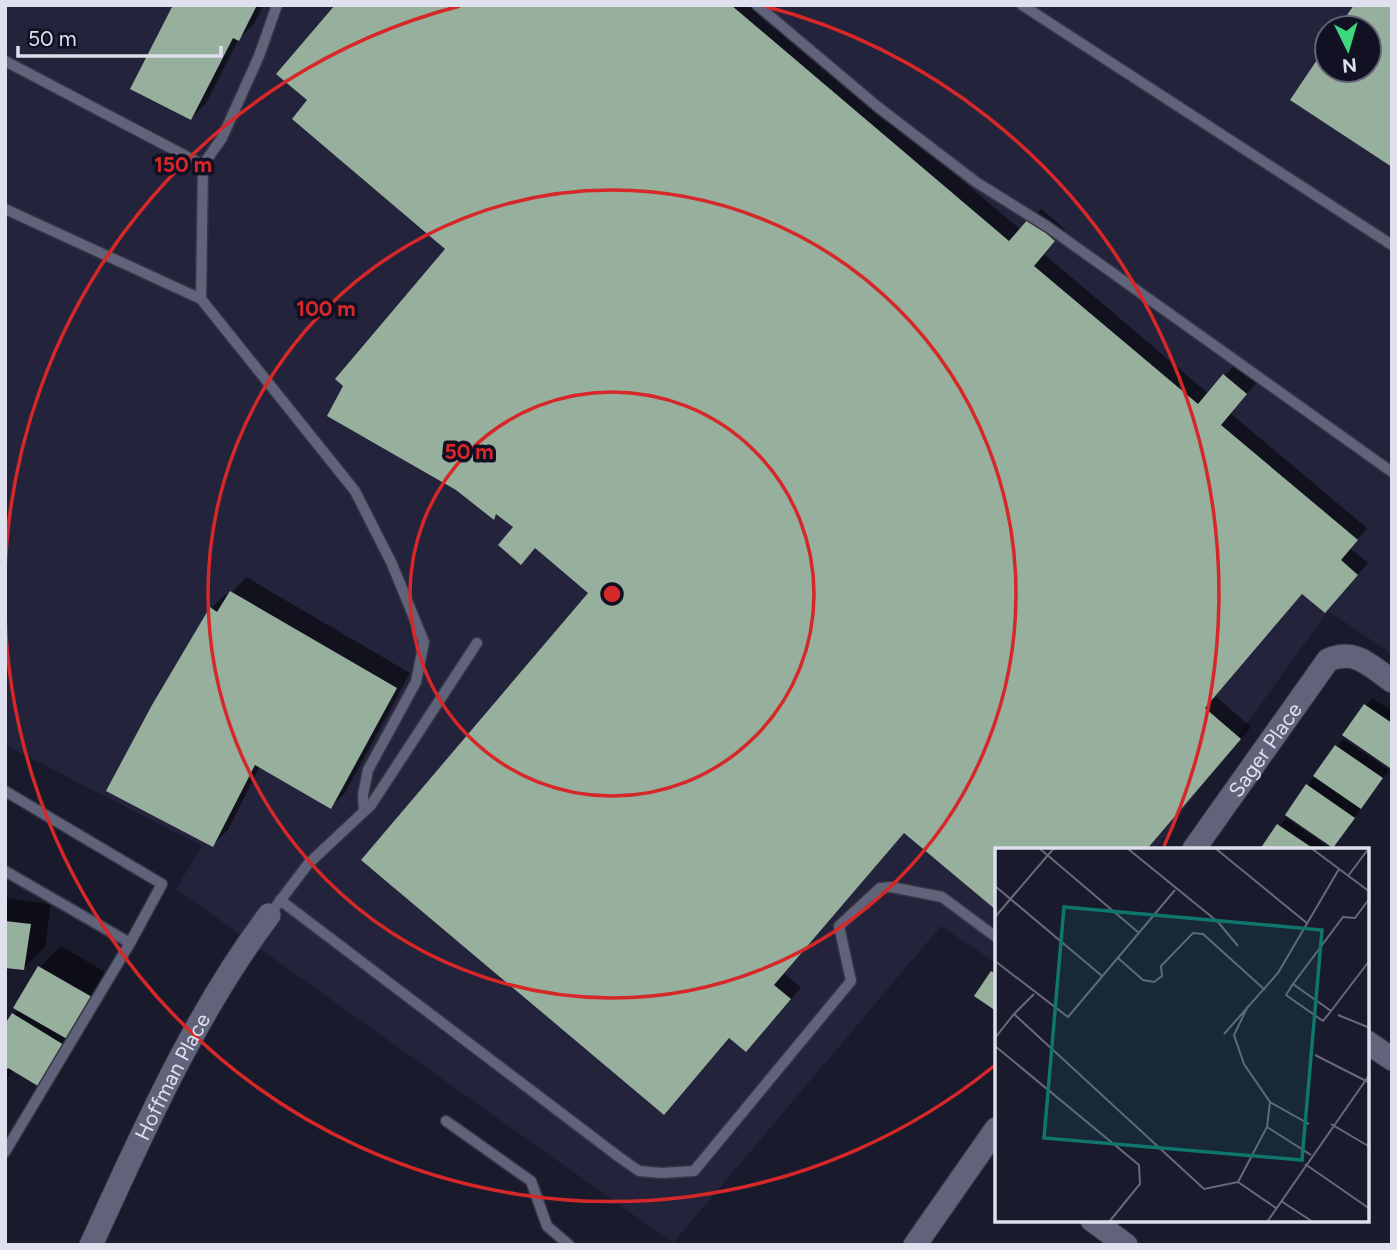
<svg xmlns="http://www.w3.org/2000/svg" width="1397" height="1250" font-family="Figtree,sans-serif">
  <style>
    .built { fill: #23233b; fill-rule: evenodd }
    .shadow { fill: #0007 }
    .building { fill: #97af9d }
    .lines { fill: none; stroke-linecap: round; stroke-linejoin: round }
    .service-casing { stroke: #363545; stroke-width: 13 }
    .minor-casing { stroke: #363545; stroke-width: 25 }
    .service { stroke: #61637a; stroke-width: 10 }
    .minor { stroke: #61637a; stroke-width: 23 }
    .ring { fill: none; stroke: #d62828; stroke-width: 3.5 }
    .labels { text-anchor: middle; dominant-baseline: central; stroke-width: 7; stroke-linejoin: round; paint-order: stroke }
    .street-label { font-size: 21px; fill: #dfe0ed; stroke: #111123 }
    .inset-road { fill: none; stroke: #69697a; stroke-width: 2 }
    .view { fill: #0f766e; fill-opacity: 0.15; stroke: #0f766e; stroke-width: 3.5 }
    .inset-edge { fill: none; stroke: #dfe0ed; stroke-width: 3.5 }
    .centre { fill: #d62828; stroke: #111123; stroke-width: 3.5 }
    .ring-label { font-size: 21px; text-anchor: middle; font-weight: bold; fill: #d62828; stroke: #111123; stroke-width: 7; stroke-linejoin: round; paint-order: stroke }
  </style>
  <rect width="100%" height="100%" fill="#1a1a2d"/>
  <path class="built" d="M5,5H1392V654L1328,611L1156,849H996V963L941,926L673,1243L176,889L202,846L5,745ZM1327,28H1369V70H1327Z"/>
  <path class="shadow" d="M175,5H263L254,24L238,40L206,103L191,118Z
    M337,5H754L1021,230L1041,209L1065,229L1044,254L1209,394L1235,364L1257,382L1230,413L1367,528L1350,548L1368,563L1336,600L1303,592L1215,696L1251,727L1147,849H996V908L905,831L784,973L801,988L746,1050L591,593L498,513L494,518L448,249L310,100Z
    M246,577L410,673L345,793L331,807L260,766L228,830L213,844L211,608L226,594L229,596Z
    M1372,698L1392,711L1390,766L1345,734Z
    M1343,739L1389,770L1333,846L1308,785Z
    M1286,818L1331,849H1262Z
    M5,898L51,904L45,947L24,968L5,966Z
    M61,946L112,976L59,1063L38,1084L14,1069L5,1082V1026L19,1009L16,1007L40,967Z"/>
  <path class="building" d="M173,5H257L239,41L233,38L191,120L130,89Z
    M335,5H731L1009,241L1029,218L1055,241L1034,266L1198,404L1223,374L1247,394L1221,425L1358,540L1341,560L1358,575L1325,613L1302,594L1205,708L1241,739L1147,849H996V910L904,833L774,985L791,999L746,1052L729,1038L664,1115L361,860L588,593L535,548L521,565L498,545L513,527L496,514L494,520L456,490L327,416L343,386L335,379L445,249L292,119L307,100L276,74Z
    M1354,5H1392V167L1290,100L1327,45V70H1369V28H1338Z
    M230,591L397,688L331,809L255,765L213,847L106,791L152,705L210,607L217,612Z
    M1364,704L1392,723L1390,768L1342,735Z
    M1335,745L1383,778L1361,809L1313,776Z
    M1306,784L1355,818L1333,848L1285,815Z
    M1277,824L1314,849H1260Z
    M5,921L31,924L24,970L5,968Z
    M38,966L92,997L67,1039L13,1008Z
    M991,971L996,974V1011L974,996Z
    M12,1013L64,1045L38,1086L8,1068L5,1072V1024Z"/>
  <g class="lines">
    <defs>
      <path id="service" d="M277,5L259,56L222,138L203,165L201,299L355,491L392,564L424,642L416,682L368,770L363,795L364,811
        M757,5L878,107L976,182L1048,227L1392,472
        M1022,5L1392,245
        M5,61L203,165
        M5,209L201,299
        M5,791L162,884L130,943
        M5,871L130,943L5,1152
        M280,900L619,1157L639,1171L661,1173L694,1171L851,981L839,926L880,888L891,887L942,897L996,937
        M277,905L308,864L371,805L477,643
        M446,1121L531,1181L547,1226L569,1245"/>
      <g id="minor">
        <path id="s1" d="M1194,849L1328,660C1356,648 1370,666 1392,681"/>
        <path d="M1367,1042L1392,1059"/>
        <path d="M1092,1220L1126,1245"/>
        <path id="s2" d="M91,1245C143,1132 194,1015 269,915"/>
        <path d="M915,1245L996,1129"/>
      </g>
    </defs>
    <use href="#service" class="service-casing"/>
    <use href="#minor" class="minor-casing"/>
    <use href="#service" class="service"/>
    <use href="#minor" class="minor"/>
  </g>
  <g class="ring">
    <circle cx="612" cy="594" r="202"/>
    <circle cx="612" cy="594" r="404"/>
    <path d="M994 1066A607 607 0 0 1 5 615M5 573A607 607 0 0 1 460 6M764 6A607 607 0 0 1 1164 846"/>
  </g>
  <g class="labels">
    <g class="street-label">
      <text stroke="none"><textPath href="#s1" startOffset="122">Sager Place</textPath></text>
      <text stroke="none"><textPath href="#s2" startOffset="187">Hoffman Place</textPath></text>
    </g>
  </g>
  <g transform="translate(995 848)">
    <rect width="374" height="374" fill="#1a1a2d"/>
    <path class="inset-road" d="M44,0L144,85M132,0L223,74L243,98M220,0L313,76M316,0L375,44M353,28L374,0M0,38L107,128M375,50L360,70L348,69L298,136L336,163L375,112M0,69L59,0M123,110L148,132L159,134L167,128L166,118L198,85L208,86L270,142M0,113L73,169L180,42M298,136L291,147L328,173L336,163M39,146L19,166L209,341L243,334L281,360M343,167L375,180M229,186L283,125L344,21M0,190L19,166M0,198L144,317L145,336L114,374M320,207L375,235M275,254L314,276M336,276L375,299M272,279L316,307M310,316L375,361M243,334L272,279L275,254L249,216L239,187L253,158M286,353L318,374M272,374L375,226"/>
    <path class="view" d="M69,59L327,82L307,312L49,290Z"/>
    <rect width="374" height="374" class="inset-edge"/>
  </g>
  <circle cx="612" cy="594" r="10" class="centre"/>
  <g class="ring-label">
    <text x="183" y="172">150 m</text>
    <text x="326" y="316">100 m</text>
    <text x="469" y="459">50 m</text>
  </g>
  <rect width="1397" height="1250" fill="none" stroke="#dfe0ed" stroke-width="14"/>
  <g transform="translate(1348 49) rotate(175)"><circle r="33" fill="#111123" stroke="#636474" stroke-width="2"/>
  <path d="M0-5L12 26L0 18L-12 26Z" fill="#3ed77d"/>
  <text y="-10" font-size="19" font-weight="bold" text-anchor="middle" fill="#dfe0ed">N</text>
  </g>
  <path d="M18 46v10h203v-10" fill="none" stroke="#dfe0ed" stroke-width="3.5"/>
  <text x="28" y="46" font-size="21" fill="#dfe0ed" stroke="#111123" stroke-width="5" paint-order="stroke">50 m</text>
</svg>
